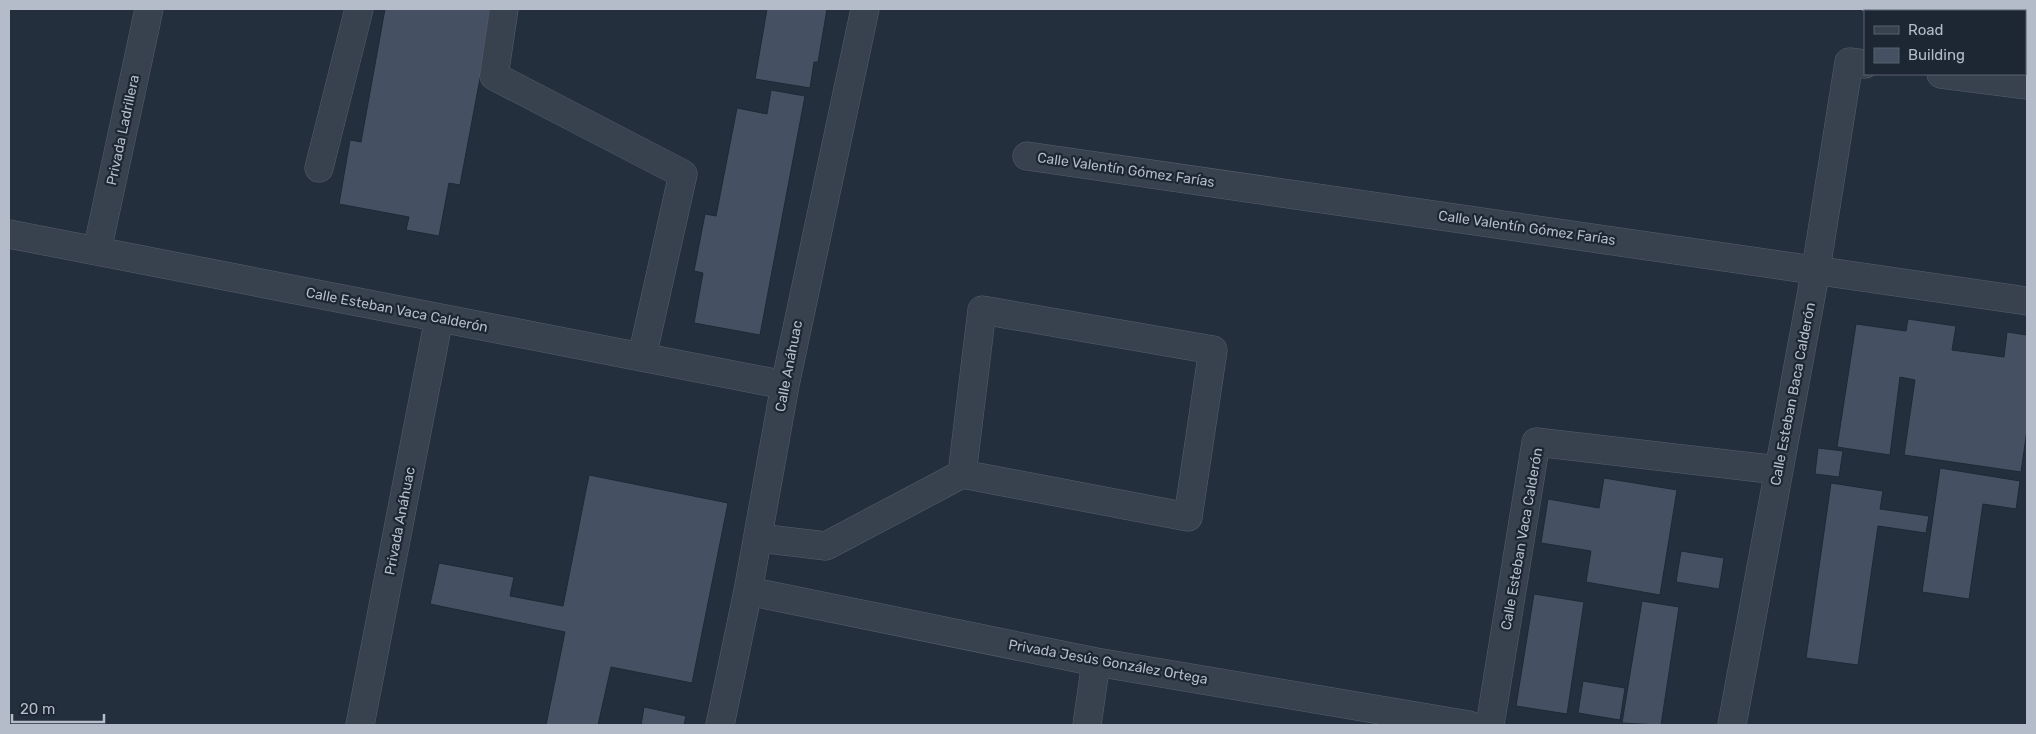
<svg xmlns="http://www.w3.org/2000/svg" width="2036" height="734" font-family="Rubik,sans-serif">
  <style>
    .building { fill: #455162; stroke: #1f2835 }
    .lines { fill: none; stroke-linecap: round; stroke-linejoin: round }
    .minor-casing { stroke: #565f6c; stroke-width: 29 }
    .minor { stroke: #38414e; stroke-width: 28 }
    .rail { stroke: #5a6575; stroke-width: 4; stroke-dasharray: 5 5; stroke-linecap: butt }
    .labels { text-anchor: middle; dominant-baseline: central; stroke-width: 4.5; stroke-linejoin: round; paint-order: stroke }
    .street-label { font-size: 14px; fill: #b4bcc9; stroke: #1d2633 }
  </style>
  <rect width="100%" height="100%" fill="#242f3e"/>
  <path class="building" d="M385,9H493L460,185L449,183L439,236L406,230L409,217L339,204L350,140L361,142Z
    M767,9H827L818,62H814L810,88L755,79Z
    M771,90L805,96L760,335L694,323L703,273L694,271L705,214L716,216L737,108L767,114Z
    M1908,319L1956,326L1952,350L2004,357L2007,332L2027,335V430L2021,472L1904,455L1915,380L1900,377L1890,455L1837,447L1856,324L1906,331Z
    M1818,448L1843,451L1839,477L1815,474Z
    M1940,468L2020,481L2016,509L1983,504L1969,599L1922,592Z
    M589,475L728,503L692,683L611,667L598,725H546L565,632L430,604L439,563L514,577L510,596L563,606Z
    M1604,478L1677,490L1660,595L1586,582L1591,551L1541,543L1548,499L1599,508Z
    M1831,483L1883,491L1880,509L1929,516L1926,533L1878,526L1858,665L1806,658Z
    M1681,551L1724,558L1719,589L1676,582Z
    M1534,594L1584,602L1567,714L1516,706Z
    M1642,601L1679,607L1661,725L1622,723Z
    M1583,681L1625,688L1620,720L1578,713Z
    M644,707L686,716L684,725H641Z"/>
  <g class="lines">
    <defs>
      <path id="minor" d="M504,9L494,76L683,174L642,357
        M1941,74L2027,85
        M1027,156L2027,301
        M319,168L359,9
        M9,234L785,385
        M97,251L149,9
        M758,538L826,546L962,474L1188,517L1213,350L982,310L962,474
        M748,591L1096,662L1469,725
        M360,725L439,318
        M720,725L748,591L785,385L865,9
        M1087,725L1096,662
        M1490,725L1536,442L1778,470
        M1732,725L1816,269L1849,62L1865,64"/>
    </defs>
    <use href="#minor" class="minor-casing"/>
    <use href="#minor" class="minor"/>
    <path class="rail" d="M1862,9L1879,11
      M2026,9H2027
      M2025,33H2027"/>
  </g>
  <g class="labels">
    <g class="street-label">
      <text transform="translate(123 130) rotate(-78)">Privada Ladrillera</text>
      <text transform="translate(1126 170) rotate(8)">Calle Valentín Gómez Farías</text>
      <text transform="translate(1527 228) rotate(8)">Calle Valentín Gómez Farías</text>
      <text transform="translate(397 310) rotate(11)">Calle Esteban Vaca Calderón</text>
      <text transform="translate(789 366) rotate(-79)">Calle Anáhuac</text>
      <text transform="translate(1793 394) rotate(-79)">Calle Esteban Baca Calderón</text>
      <text transform="translate(400 521) rotate(-79)">Privada Anáhuac</text>
      <text transform="translate(1522 539) rotate(-80)">Calle Esteban Vaca Calderón</text>
      <text transform="translate(1108 662) rotate(10)">Privada Jesús González Ortega</text>
    </g>
  </g>
  <rect width="2036" height="734" fill="none" stroke="#b4bcc9" stroke-width="20"/>
  <rect x="1864" y="10" width="162" height="65" fill="#1d2633" stroke="#59626f"/>
  <rect x="1874" y="26" width="25" height="8" fill="#38414e" stroke="#59626f"/>
  <text x="1908" y="35" font-size="15" fill="#b4bcc9">Road</text>
  <rect x="1874" y="48" width="25" height="15" fill="#455162" stroke="#59626f"/>
  <text x="1908" y="60" font-size="15" fill="#b4bcc9">Building</text>
  <path d="M12 714v8h92v-8" fill="none" stroke="#b4bcc9" stroke-width="2.5"/>
  <text x="20" y="714" font-size="15" fill="#b4bcc9" stroke="#1d2633" stroke-width="4" paint-order="stroke">20 m</text>
</svg>
